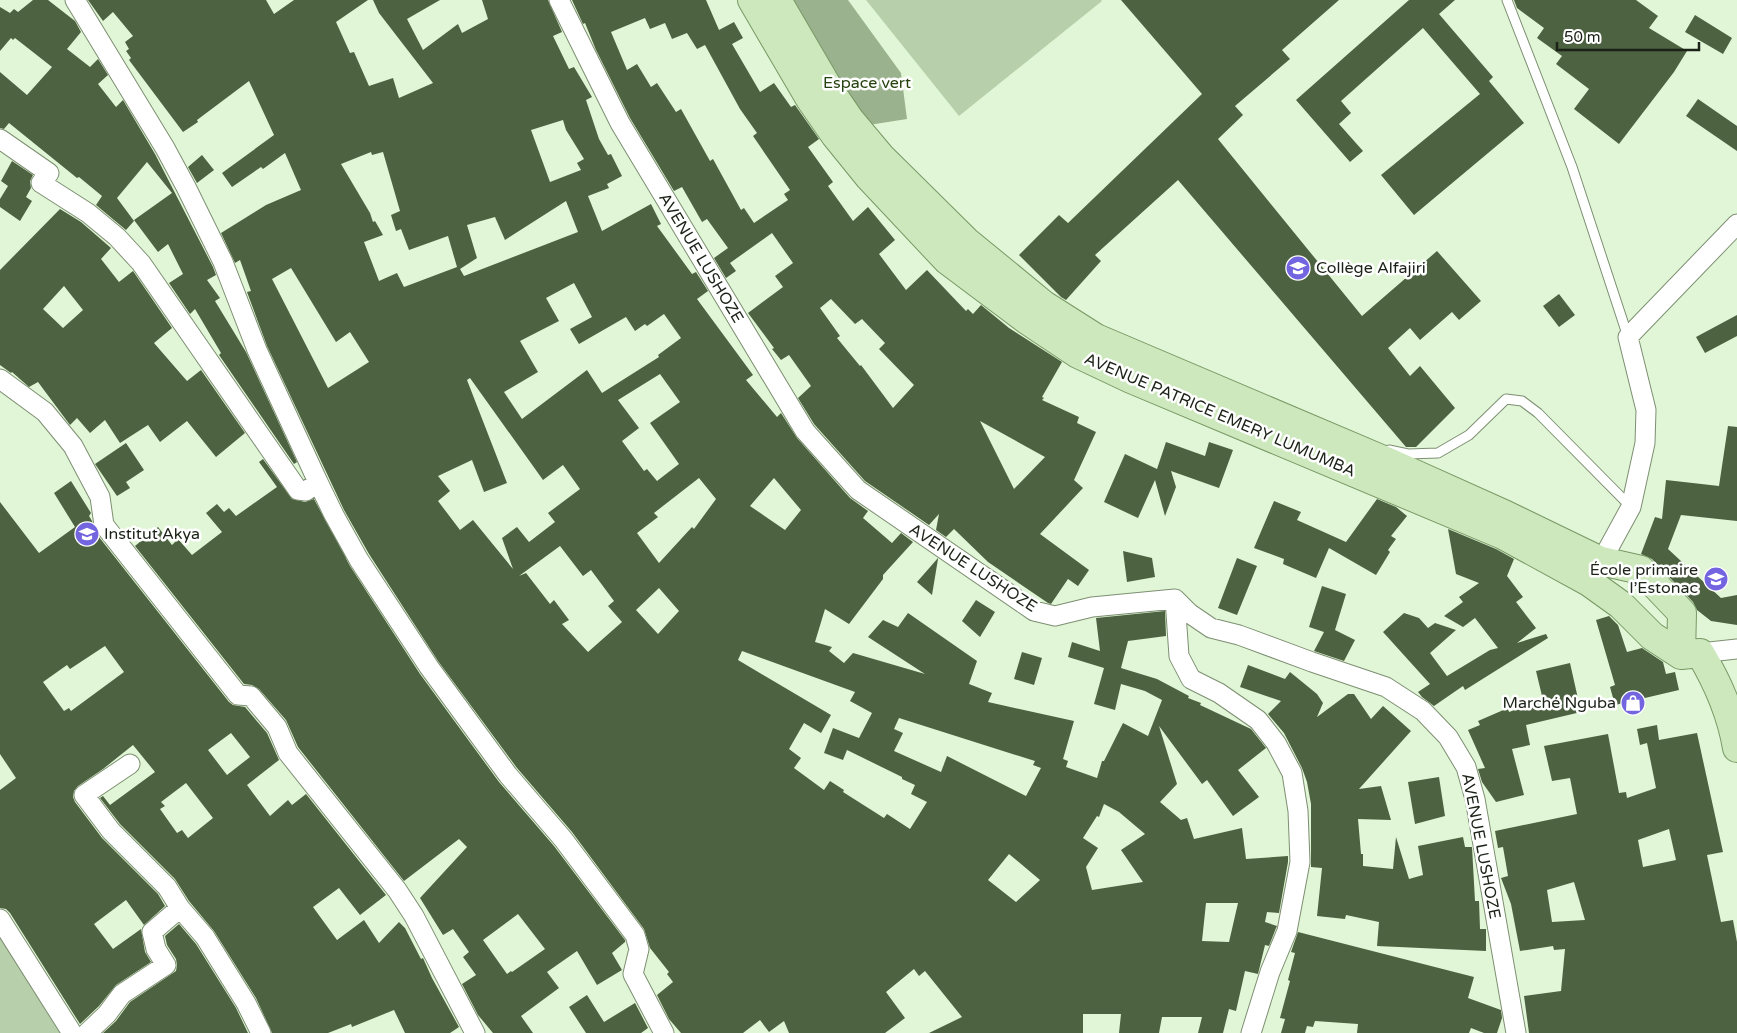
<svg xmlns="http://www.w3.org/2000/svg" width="1737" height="1033" font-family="'Varela Round',sans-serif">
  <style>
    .green { fill: #b8cfab }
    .forest { fill: #9bb28e }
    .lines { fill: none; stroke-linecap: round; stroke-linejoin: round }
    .stream { stroke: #869c79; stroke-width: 5.5 }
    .building { fill: #4d6241; fill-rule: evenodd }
    .lane-casing { stroke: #7d8f72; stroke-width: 11 }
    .street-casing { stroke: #7d8f72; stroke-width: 21 }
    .primary-casing { stroke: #789865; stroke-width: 30 }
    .lane { stroke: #fff; stroke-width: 9 }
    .street { stroke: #fff; stroke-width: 19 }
    .primary { stroke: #cce8bc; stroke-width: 28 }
    .labels { text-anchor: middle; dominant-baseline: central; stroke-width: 5; stroke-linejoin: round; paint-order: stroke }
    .park-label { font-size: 16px; fill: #24420d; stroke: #fff }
    .street-label { font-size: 16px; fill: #1b2217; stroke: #fff }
    .poi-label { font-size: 16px; fill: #1b2217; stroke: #fff; text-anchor: start }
  </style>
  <rect width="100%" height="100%" fill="#e1f6d6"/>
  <path class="green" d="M866,0H1101L1102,1L959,116Z
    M0,934L62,1033H0Z"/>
  <path class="forest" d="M789,0H848L901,73L907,119L856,127Z"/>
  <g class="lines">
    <path class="stream" d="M333,535L346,555"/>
  </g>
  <path class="building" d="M33,0H48L75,21L81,32L67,49L90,67L98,59L108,75L98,84L116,107L123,100L155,154L213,267L216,275L207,280L220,298L215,301L246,352L297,462L294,464L219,355L221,353L195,309L190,314L169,283L183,274L168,244L158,252L134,220L172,193L147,162L117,198L134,221L126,230L96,205L102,196L79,177L77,178L9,123L4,129L0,128V72L27,95L52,67L15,38L13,40L11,38L0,51V7L10,13L14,9L18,12Z
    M88,0H266L274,14L294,0H368L336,22L350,53L354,52L369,86L393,78L399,98L433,83L379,13L373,0H440L407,19L423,50L458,24L462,33L488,19L482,0H548L562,32L553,36L569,69L574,67L592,97L586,100L599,139L608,155L611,154L622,176L607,184L609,188L588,196L602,231L651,204L661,224L657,226L692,274L696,272L708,291L697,299L753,375L746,380L777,417L781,413L797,438L850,498L868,511L863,518L892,543L901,533L913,542L883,575V579L849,624L825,609L815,642L832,647L829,651L844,663L853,653L925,674L868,637L883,620L898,627L908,613L977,661L969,684L992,693L988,702L1074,721L1063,759L1068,761L1066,767L1097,778L1102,761H1104L1123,723L1148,736L1162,700L1145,691L1121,684L1115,710L1094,704L1104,668L1068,657L1072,642L1100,651L1096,618L1165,611L1166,636L1128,641L1121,668L1157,679L1189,696L1188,698L1201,703L1200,705L1251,729L1266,748L1238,770L1259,797L1233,816L1207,780L1202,784L1159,726L1177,784L1160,802L1181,820L1187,818L1194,839L1242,828L1246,859L1288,856V862L1279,913L1267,912L1265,922L1277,926L1276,928L1269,946L1265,945L1258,974L1245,971L1236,1011L1229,1009L1223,1033H1198L1202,1017H1162L1159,1033H1119L1121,1014H1083V1033H929L962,1017L925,971L919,976L914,969L886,992L905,1018L885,1033H789L784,1021L769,1032L760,1020L743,1033H681L669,1019L657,995L673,982L667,974L669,972L650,948L644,929L572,832L517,768L438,661L369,554L344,510L267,346L247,292L251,291L240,260L235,263L221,233L266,205L301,190L285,153L263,169L261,167L232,187L222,173L274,135L249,81L197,120L198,122L183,132L129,60L131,58L126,51L129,49L125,42L133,36L113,12L103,21ZM563,120L566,130L584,159L577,163L581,170L550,182L531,130ZM371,152L372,155L383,152L400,211L391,215L396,231L401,229L409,250L448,236L457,267L404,287L397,273L379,281L364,242L383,235L375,221L373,222L370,213L341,164ZM566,201L578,232L464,276L460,269L477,258L467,225L495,217L505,240ZM291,268L336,342L350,332L369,362L328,388L272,279ZM574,283L592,317L570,329L579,344L626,317L635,331L645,324L647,326L664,314L681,338L658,355L659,357L602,393L587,370L522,419L504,392L538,372L520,341L559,321L546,298ZM660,374L680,402L650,423L679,464L657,481L647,469L644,471L622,441L639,428L618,400ZM470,378L543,480L563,465L580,489L548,513L555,522L529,542L517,527L502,538L513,569L473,520L460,530L438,501L450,491L438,476L472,460L484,492L507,483L467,380ZM699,478L716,499L694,529L692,527L659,563L637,533L658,517L654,513ZM774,478L801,510L785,530L750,506ZM560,546L583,576L591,570L614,601L608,606L622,622L588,652L562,624L569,620L554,600L550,604L526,573L519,576ZM659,588L679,611L658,634L636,610ZM742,651L855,692L850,701L872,713L859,738L833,728L824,753L843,760L847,750L902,777V779L915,785L911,794L927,802L910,829L887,814L884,818L843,792L844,790L830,781L824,790L794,768L801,758L789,749L804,723L821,733L831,715L738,660ZM899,718L1035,761L1033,765L1041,768L1026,796L947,756L941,772L894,751L903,733L894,729ZM1104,804L1119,812L1145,834L1121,850L1143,882L1092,890L1086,867L1098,848L1083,838L1097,816L1099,817ZM1009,854L1040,880L1016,902L988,880ZM1206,903H1238L1229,942L1202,941Z
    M572,0H706L719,30L734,22L743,38L732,44L760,92L774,83L791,107L795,105L819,139L808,147L833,182L828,186L853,221L868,207L895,240L879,254L906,290L927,270L966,311L968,309L973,314L981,305L1009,328L1062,362L1042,397L1044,398L1042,400L1079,417L1077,423L1096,432L1074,480L1083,488L1040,534L1089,570L1078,586L1068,579L1051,604L1048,603L988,562L954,529L946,537L936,530L939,514L929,525L865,481L814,424L798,398L811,386L789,355L781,360L772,349L774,348L748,313L783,287L775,276L793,263L772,233L730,263L736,271L726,278L714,258L728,248L707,219L702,222L682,187L674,191L630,118L596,50L585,23L583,24ZM645,18L650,29L665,23L672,39L687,33L697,49L705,45L740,109L757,133L753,136L790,190L784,194L788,200L754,223L744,208L741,210L713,159L710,161L681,109L676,112L657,83L651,87L637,64L627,70L611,32ZM831,299L855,324L862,319L885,343L879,349L914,385L893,408L861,365L860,366L837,338L840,336L820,308ZM980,421L1045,457L1014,489Z
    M1121,0H1339L1282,50L1290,59L1235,106L1243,115L1218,139L1362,316L1437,251L1481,301L1459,320L1452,312L1420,340L1410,328L1388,348L1410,376L1420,366L1455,408L1416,447H1406L1178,180L1095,255L1101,261L1066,300L1061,297L1019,255L1059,215L1068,223L1202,94Z
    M1409,0H1455L1439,14L1493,77L1489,81L1524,123L1414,215L1381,175L1480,94L1423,28L1341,101L1351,113L1339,124L1363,151L1350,162L1296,100Z
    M1514,0H1636L1658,16L1649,28L1687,51L1674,72L1619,144L1574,109L1589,89L1556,64L1562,56L1537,38L1544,28L1517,8Z
    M1695,15L1732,38L1723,54L1685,32Z
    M1698,99L1737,126V151L1686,116Z
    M202,155L214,170L197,183L188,167Z
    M12,161L33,175L30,181L31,188L26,197L32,201L20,221L0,207V199L8,186L1,181Z
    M60,209L81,222L111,248L101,259L119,282L133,271L172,328L154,343L187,381L201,370L245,433L216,457L187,421L160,442L148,425L120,443L105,420L90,433L77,418L70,425L38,382L29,387L12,372L11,373L0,365V270ZM64,286L83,310L63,328L43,309Z
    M1559,294L1575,315L1559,327L1543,306Z
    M1737,315V336L1705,353L1696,337Z
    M1728,426L1737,427V521L1681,515L1668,549L1721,598L1737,595V625L1711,621L1697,610L1693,602L1652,559L1641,554L1655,517L1662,519L1666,480L1719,486Z
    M1166,442L1205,456L1209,442L1233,450L1219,488L1171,471L1176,487L1165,516L1155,480L1138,518L1104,502L1125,454L1157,469Z
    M126,443L144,470L126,482L130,488L117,496L95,464Z
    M263,459L292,499L305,502L314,499L350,566L420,674L499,782L554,846L625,940V942L612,953L622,970L597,985L577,951L547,972L559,988L521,1016L533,1033H493L478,1015L462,984L476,975L463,957L469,952L453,929L443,935L420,898L467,847L459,839L404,881L298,747L286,720L259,689L252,685L244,684L135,546L158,527L172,545L178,539L192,555L222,532L206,513L217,504L224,512L229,508L236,516L277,487L259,462ZM518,914L545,949L512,972L511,971L507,974L483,940Z
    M71,481L91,513L89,516L92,521L95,532L229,702L233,705L245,707L267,733L279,760L247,785L270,816L288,800L292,805L306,794L386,895L360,915L339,888L313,907L337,940L364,920L379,943L399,922L405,928L421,959L423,958L432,978L459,1027L450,1033H405L394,1010L352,1027L351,1024L328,1033H272L256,998L214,931L189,901L175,879L120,824L100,798L103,796L110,805L155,772L133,745L103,769L78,786L74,791L73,797L75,802L102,838L158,894L165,906L144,925L126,900L94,924L113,949L141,929L145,952L151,962L116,985L99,1006L80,1024L10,913L6,909L0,908V790L16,778L0,754V502L39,553L75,527L54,493ZM105,646L124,672L71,711L69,708L64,711L43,682L67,665L70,669ZM231,733L250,757L227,775L208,750ZM186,783L213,818L188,838L182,830L177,833L160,809L165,806L161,802Z
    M1377,499L1396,507L1407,516L1391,536L1396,539L1388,550L1390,552L1376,575L1329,548L1316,578L1283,564L1284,559L1254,548L1274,501L1301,512L1297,520L1346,542Z
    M1448,529L1496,549L1514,559L1507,576L1523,597L1516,602L1536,628L1517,643L1546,634L1548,638L1465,690L1463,686L1434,706L1422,697L1418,692L1430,684L1383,632L1404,613L1419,618L1428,628L1435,623L1456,630L1430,653L1447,676L1490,650L1498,648L1475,618L1463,627L1444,616L1463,602L1459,597L1479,583L1456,574Z
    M1123,551L1152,558L1155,577L1127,582Z
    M938,558V559L932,595L917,582Z
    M1237,558L1257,566L1237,615L1218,608Z
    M1322,586L1346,594L1335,630L1355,640L1344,661L1314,651L1324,632L1309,627Z
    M976,600L995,612L980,637L962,621Z
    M1609,616L1618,625L1627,652L1642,648L1663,662L1666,674L1675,672L1679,690L1615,705L1610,687L1615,685L1596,620Z
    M1022,652L1042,658L1034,685L1014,679Z
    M1570,663L1581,712L1526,725L1530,745L1512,749L1524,795L1496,802L1482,782L1478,769L1485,768L1468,730L1480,725L1478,721L1508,708L1509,712L1543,700L1536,671Z
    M1248,665L1285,679L1290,672L1317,694L1323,703L1317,717L1348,694H1354L1371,719L1383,706L1411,731L1359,789L1381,786L1391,820L1358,819L1361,854H1363V866L1393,869L1396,837L1409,879L1423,875L1418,846L1463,837L1465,847H1472L1475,901H1479L1480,929H1486V951L1377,946L1379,922L1346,915L1345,919L1317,916L1322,868L1311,867V804L1307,782L1302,768L1284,733L1268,714L1281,701L1240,687Z
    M1657,725L1659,740L1697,733L1723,852L1707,855L1721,922L1733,920L1737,942V1033H1529L1524,996L1561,991L1565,949L1554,950L1553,946L1520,951L1511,904L1501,878L1508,876L1503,847L1498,848L1495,831L1577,814L1570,778L1552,781L1544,746L1608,734L1619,793L1626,792L1627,798L1656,788L1647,743L1640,745L1637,729ZM1669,829L1676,860L1643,867L1638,840ZM1574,882L1585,920L1552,922L1547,890Z
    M1439,777L1445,816L1415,824L1408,782Z
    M179,924L196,944L236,1008L248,1033H103L116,1021L130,1002L176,971L177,965L176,959L167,945L165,936Z
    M1298,932L1474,977L1468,998L1501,1010L1502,1018L1497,1033H1484L1471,1028L1469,1033H1357L1358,1024L1315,1021L1313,1027L1307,1026L1305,1033H1281L1285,1019L1280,1018L1290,981L1288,980L1295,953L1291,952Z
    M587,995L604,1022L635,1003L648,1028L641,1033H586L569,1007Z"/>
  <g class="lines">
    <defs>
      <path id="lane" d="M1507,0L1572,167L1628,337
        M1389,450L1408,454L1438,453L1469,435L1506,399L1522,401L1538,413L1631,507"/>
      <path id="street" d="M75,0L165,148L186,187L223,262L257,350L318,482
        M559,0L620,123L805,431L858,490L1034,611L1055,616L1092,607L1175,599L1189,613L1211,628L1239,635L1312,662L1386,687L1423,711L1448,737L1466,767L1475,799L1516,1033
        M0,139L49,173L41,183L88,213L117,237L141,263L298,490L306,491L318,482L334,515L359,560L429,667L508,775L563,839L635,935L639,949L633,974L664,1033
        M0,379L45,412L73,446L100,497L104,525L238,695L251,696L277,727L288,753L397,890L414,916L475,1033
        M1596,571L1631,507L1645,443L1646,410L1628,337L1737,224
        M1175,599L1179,656L1191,679L1219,693L1258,720L1276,743L1292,773L1298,811L1300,862L1287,931L1270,972L1251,1033
        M1700,653L1737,649
        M130,764L84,795L111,831L167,887L180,908L205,937L246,1003L261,1033
        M0,919L72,1033
        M87,1033L107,1014L122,994L166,965L156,949L152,932L180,908"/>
      <path id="primary" d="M752,0L810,99L835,135L869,177L947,260L1027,320L1078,354L1131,379L1503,535L1589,582L1621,605L1652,636L1681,655L1700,653C1718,683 1731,712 1737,748
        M777,0L829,89L850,120L881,157L966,241L1044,305L1096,338L1388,462L1506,515L1601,561L1641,570L1682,613L1681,655"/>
    </defs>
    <use href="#lane" class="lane-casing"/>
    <use href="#street" class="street-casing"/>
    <use href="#primary" class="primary-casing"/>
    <use href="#lane" class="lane"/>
    <use href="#street" class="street"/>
    <use href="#primary" class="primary"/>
  </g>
  <defs>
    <symbol id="school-disc" viewBox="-11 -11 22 22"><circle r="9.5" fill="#7265df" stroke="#fff"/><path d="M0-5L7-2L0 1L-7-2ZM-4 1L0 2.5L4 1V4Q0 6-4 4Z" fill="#fff"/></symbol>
    <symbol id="shop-disc" viewBox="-11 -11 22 22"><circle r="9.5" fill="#7265df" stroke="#fff"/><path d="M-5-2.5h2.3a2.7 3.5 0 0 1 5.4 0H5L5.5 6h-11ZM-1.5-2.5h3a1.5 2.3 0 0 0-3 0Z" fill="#fff"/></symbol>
  </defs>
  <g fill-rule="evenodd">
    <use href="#school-disc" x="1284" y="254" width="28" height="28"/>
    <use href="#school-disc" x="73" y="520" width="28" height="28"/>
    <use href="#school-disc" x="1702" y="565" width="28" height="28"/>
    <use href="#shop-disc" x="1619" y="689" width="28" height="28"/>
  </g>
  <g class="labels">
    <g class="park-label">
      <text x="867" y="83">Espace vert</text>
    </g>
    <g class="street-label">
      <text transform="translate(701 258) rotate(59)">AVENUE LUSHOZE</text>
      <text transform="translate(1220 415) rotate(23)">AVENUE PATRICE EMERY LUMUMBA</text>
      <text transform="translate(973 568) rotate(33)">AVENUE LUSHOZE</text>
      <text transform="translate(1481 846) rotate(79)">AVENUE LUSHOZE</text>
    </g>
    <g class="poi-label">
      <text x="1316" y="268">Collège Alfajiri</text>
      <text x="104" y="534">Institut Akya</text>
      <text x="1698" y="570" text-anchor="end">École primaire<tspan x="1698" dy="18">l’Estonac</tspan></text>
      <text x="1616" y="703" text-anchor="end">Marché Nguba</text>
    </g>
  </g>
  <path d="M1557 42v8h142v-8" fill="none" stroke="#1b2217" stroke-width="2.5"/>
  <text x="1564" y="42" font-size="15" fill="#1b2217" stroke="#ffffff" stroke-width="4" paint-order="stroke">50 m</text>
</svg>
